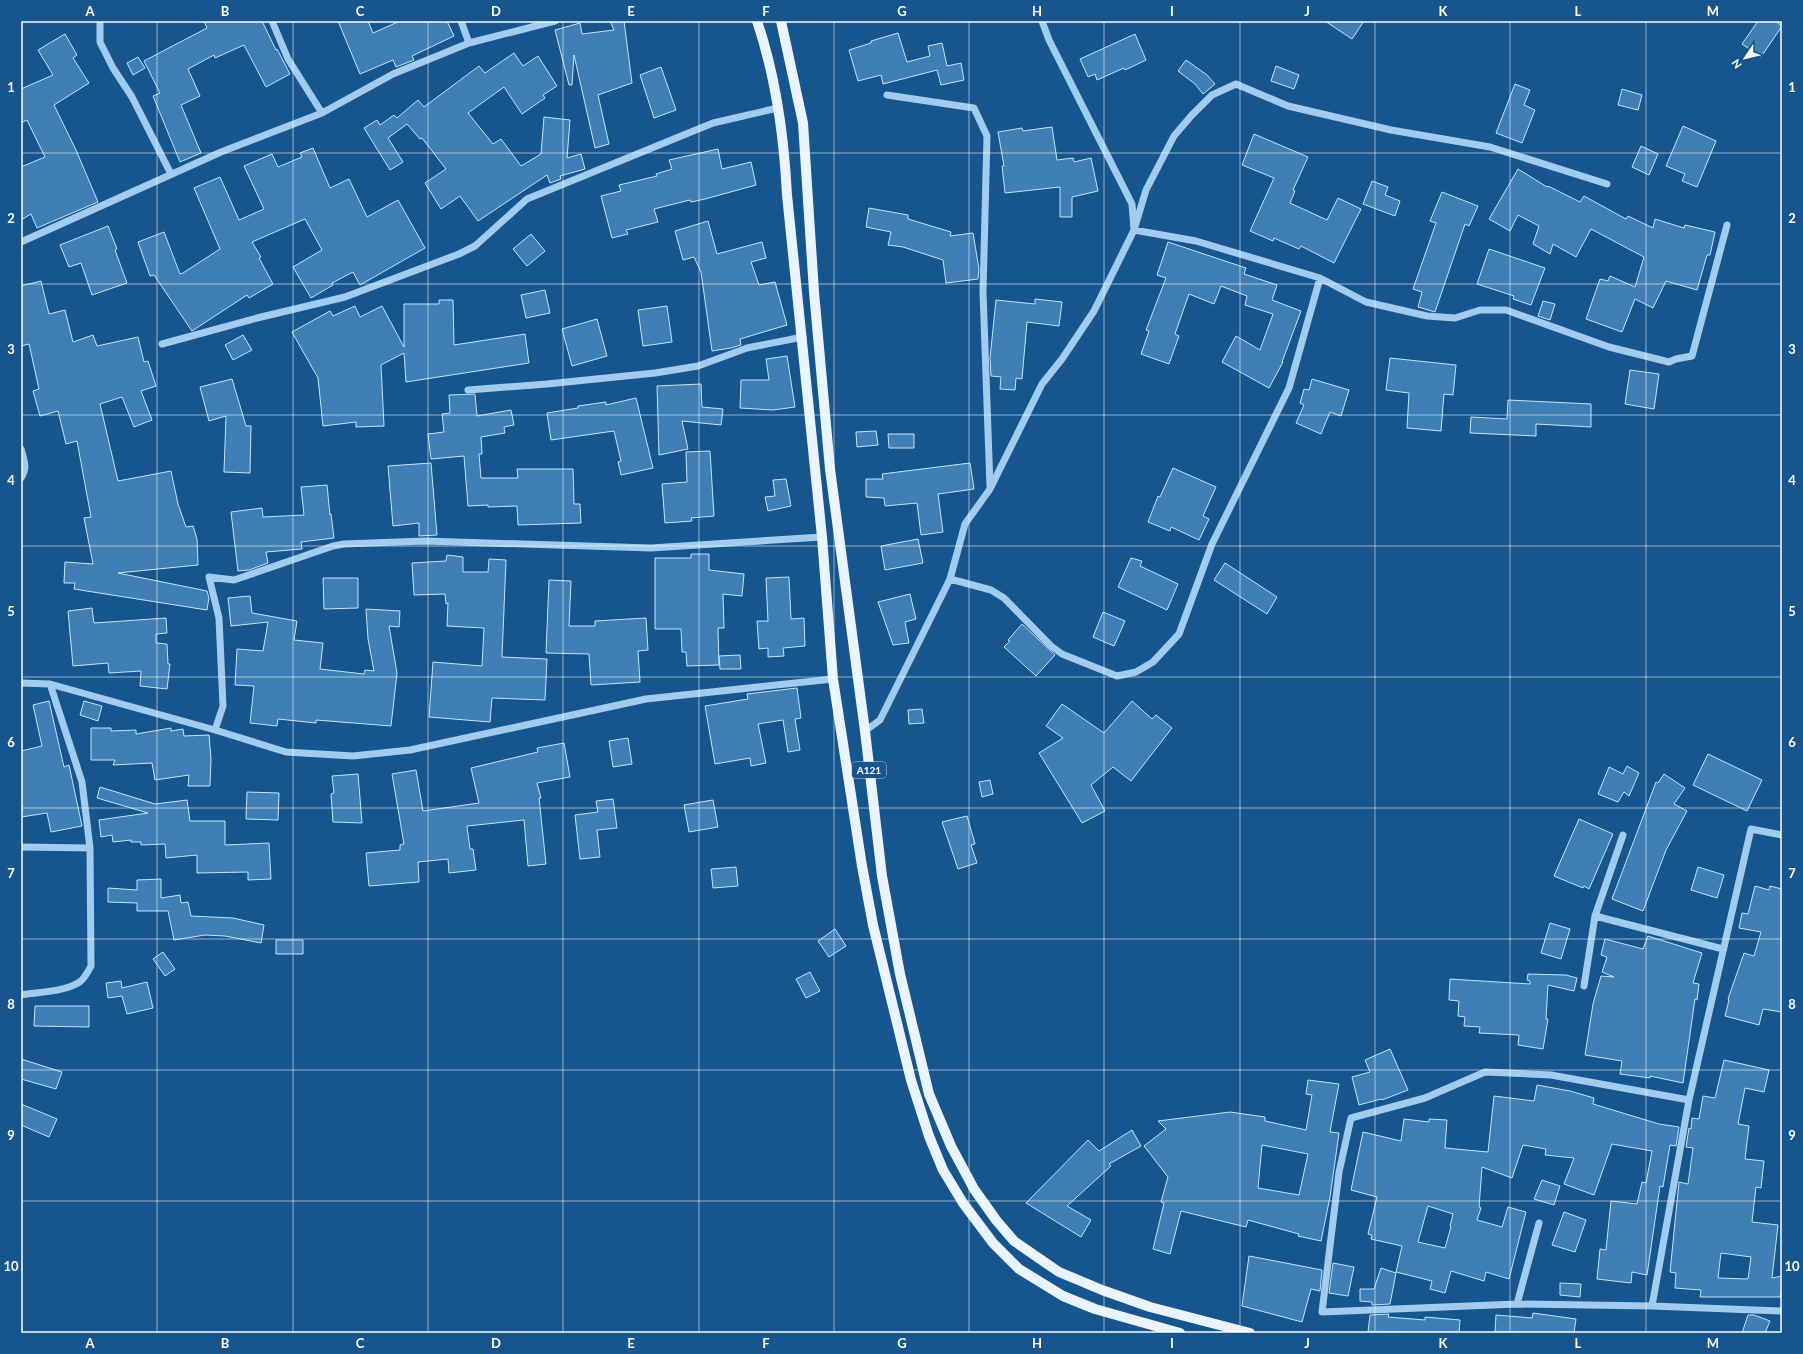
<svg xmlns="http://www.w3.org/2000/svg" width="1803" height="1354" font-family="Lato,sans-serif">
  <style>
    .building { fill: #3f7fb5; stroke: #c7e4fb; fill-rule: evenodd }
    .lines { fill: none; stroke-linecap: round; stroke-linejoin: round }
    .minor { stroke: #a1ccef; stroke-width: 7 }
    .major { stroke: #e9f4ff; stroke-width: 10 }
    .grid { fill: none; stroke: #fff; stroke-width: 1; stroke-opacity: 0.55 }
    .labels { text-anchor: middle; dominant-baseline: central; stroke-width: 3; stroke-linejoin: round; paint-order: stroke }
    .shield { fill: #16558d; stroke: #b9ccdd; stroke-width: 1 }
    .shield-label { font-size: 10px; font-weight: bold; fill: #fff }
    .neatline { fill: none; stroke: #fff; stroke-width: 1.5 }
    .grid-label { font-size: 13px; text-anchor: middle; font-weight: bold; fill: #fff }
  </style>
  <rect width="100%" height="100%" fill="#16558d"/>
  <path class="building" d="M204,21H262L276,50L277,49L290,74L266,87L244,45L215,58L214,55L188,69L200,96L181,105L201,153L180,162L153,96L160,93L144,61L207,28Z
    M338,21H368L373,33L400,21H447L454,36L412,56L414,60L396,67L393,60L360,74Z
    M610,21H624L632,83L598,95L609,144L595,148L574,55L572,85H569L555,30L580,23L582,34L614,30Z
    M1325,21H1364L1352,39Z
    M1758,21H1775L1782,26L1761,57L1742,44Z
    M898,33L907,62L930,56L928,46L942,43L947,66L961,63L964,80L941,85L937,70L883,84L881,75L858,81L849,50L871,43V41Z
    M65,34L77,55L73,58L89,83L54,105L76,150L98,202L37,228L31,214L21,220V167L45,157L27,120L21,123V89L53,75L38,50Z
    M1135,34L1146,60L1125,70L1124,68L1097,80L1095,74L1088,77L1080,59Z
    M514,53L523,66L538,56L557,86L543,95L545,98L522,114L504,87L468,113L493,144L501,139L521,166L541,154L544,117L570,120L567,158L581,154L585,169L560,176L561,179L550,183L547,175L478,221L460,196L441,209L425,183L446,169L422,138L420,139L407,124L388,138L403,162L390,170L364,128L377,120L380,125L394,115L397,118L418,100L424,107L479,66L485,73Z
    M138,57L145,68L133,75L127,63Z
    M1186,60L1207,75L1215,84L1203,94L1195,84L1178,71Z
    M1276,66L1299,75L1294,89L1271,81Z
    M661,67L676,110L654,118L640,75Z
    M1515,84L1530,90L1524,105L1535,110L1522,143L1496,133Z
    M1622,89L1642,95L1638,110L1618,105Z
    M1683,126L1716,141L1697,187L1682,181L1685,174L1666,166Z
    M1052,127L1057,160L1073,158L1074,162L1091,158L1098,191L1072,197V217H1060V187L1005,193L1002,166H1004L998,132L1022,128L1023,131Z
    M1254,134L1308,157L1293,190L1295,191L1290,203L1327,220L1338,198L1361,209L1334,263L1301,246L1299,249L1274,238L1273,241L1250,231L1274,178L1242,165Z
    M1641,146L1658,154L1649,175L1632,167Z
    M313,148L330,188L349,179L367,217L398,200L425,248L360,285L353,272L332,283L333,285L311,298L293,267L322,250L305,219L252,242L261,257L259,258L273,284L249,298L247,295L192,331L154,275L150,276L138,242L164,232L180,274L183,273L220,249L194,188L220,177L239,220L264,209L244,166L272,154L278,167L302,157L300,153Z
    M718,149L722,169L751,162L756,185L705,199L691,202L690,200L654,209L658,222L626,230L628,234L612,238L601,196L621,191L619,185L657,176L656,174L672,169L669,160Z
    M1518,169L1547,187L1548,186L1580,202L1584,196L1626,219L1628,216L1653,228L1655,219L1684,228L1685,225L1715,232L1710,255H1707L1697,290L1666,281L1653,308L1635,299L1622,332L1586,319L1600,279L1608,281L1610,276L1635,287L1644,257L1591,229L1576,257L1553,244L1550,254L1533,244L1539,226L1518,215L1510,231L1489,219Z
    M1372,181L1388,187L1385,195L1400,201L1395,216L1363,204Z
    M1442,192L1478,206L1469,226L1465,224L1435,312L1418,307L1422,292L1413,289L1436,223L1430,221Z
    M869,208L908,215V219L951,232L950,236L973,233L979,269L978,279L946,283L943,260L903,247L888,245L891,232L866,227Z
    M708,221L717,254L762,242L766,258L751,262L759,285L775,282L787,325L740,339L741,345L731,348L712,351L701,272L694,257L683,260L675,231Z
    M108,226L117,249L115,250L127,283L92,295L81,263L69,267L60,245Z
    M531,234L545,251L527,266L513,249Z
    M1168,242L1246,268L1244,274L1277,285L1272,300L1301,311L1282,362H1283L1269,388L1222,362L1236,336L1260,350L1273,314L1245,305L1247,296L1221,286L1214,304L1189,294L1175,334L1179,336L1169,364L1141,354L1149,331L1146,330L1166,278L1157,275Z
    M1489,249L1545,268L1531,305L1513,299L1514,296L1477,284Z
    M41,281L49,314L65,310L73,342L93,335L97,346L138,337L144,362L148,361L156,386L141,391L152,420L134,427L122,397L100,404L118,481L171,471L178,504L186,527L193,526L197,539L198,565L118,573L207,591L209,598L207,610L74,589L75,583H64L65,562L93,564L84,518L91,517L77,441L66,444L58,411L40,416L33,391L39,389L29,344L21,346V286Z
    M545,290L550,313L526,318L521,295Z
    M1035,299L1062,302L1059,326L1027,322L1022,379L1016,378L1015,390L1000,389L1001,377L991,376L990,358L996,300L1035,304Z
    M439,300H453L454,345L525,334L529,363L406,382L404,353L381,365L384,426L356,427V422L323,426L318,378L292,332L330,311L333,316L355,306L360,317L382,306L404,347V304H439Z
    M1543,301L1555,304L1550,320L1538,316Z
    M667,306L672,342L643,346L638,310Z
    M597,319L607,356L572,366L562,329Z
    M243,335L252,350L233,360L225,345Z
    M787,356L795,407L773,410L740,408L741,380H769L766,359Z
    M1390,358L1456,365L1453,395L1444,394L1441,431L1407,428L1409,393L1386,390Z
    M1630,370L1659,374L1654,409L1625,404Z
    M232,379L246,426H251L250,473L224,472L226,416L209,421L200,387Z
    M1312,379L1349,390L1341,416L1330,412L1321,434L1296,423L1304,405L1300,403L1304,389L1309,390Z
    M701,384L702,407L723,409L721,425L682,421L688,449L659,455L657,386Z
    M475,394L477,416L511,410L514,425L504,427L505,433L481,437L482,454H479L481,478H518L517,469H573L574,504H580L581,523L518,525L517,506L488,507V505L468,506L464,456L431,459L428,434L444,432L442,414L450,413L449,395Z
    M636,398L653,468L621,475L618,462L621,461L614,431L551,440L547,413L578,408V406L606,402V405Z
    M1508,400L1591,404V427L1536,424V436L1470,433L1471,417L1507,419Z
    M876,431L878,445L857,447L856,432Z
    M888,434H914V448H889Z
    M710,451L714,516L691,518L692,521L665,523L662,484L687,482L686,452Z
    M431,463L437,535L419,536V523L393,526L388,466Z
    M970,463L974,489L938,494L943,532L921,535L917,503L885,506L884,498L866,497V479H883L882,474Z
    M1173,468L1216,487L1203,516L1209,519L1199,540L1171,527L1170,531L1148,522L1158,496L1160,497Z
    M786,479L791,506L768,511L765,497L775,496L773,480Z
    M327,485L330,515L331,514L334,538L301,542L302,549L266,552L268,563L249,570L238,571L231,512L262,508L263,517L304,515L301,487Z
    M918,539L923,563L885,570L881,546Z
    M691,554H709V570L744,574L742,596L723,594L724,628H718L719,665L687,666L686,652H682L681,629H655V558H691Z
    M447,555L463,557V572H488L489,559L506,560L502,657L547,659L545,700L492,698L490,722L429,717L433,662L482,666L484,628L447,626L448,603L446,604L445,594L414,595L412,563L446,561Z
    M1131,558L1142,561L1140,566L1178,584L1167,610L1118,587Z
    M1225,563L1277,597L1267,614L1214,580Z
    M789,577L791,619L804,618L805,646L783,648L784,656L768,657V648L759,649L757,621H768L766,578Z
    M323,578H358V608L324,609Z
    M549,580L571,581L569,626H595V621L646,618L648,650L638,651L640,682L591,685L589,654L546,653Z
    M910,594L916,619L905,622L909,643L893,645L878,602Z
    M250,596L252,613L297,621L294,640L323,643L320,669L364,674L365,670L374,671L368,639L366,609L400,611L399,627L389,626L397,673L391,726L316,720V723L278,719L277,726L250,723L254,686L235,685L237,649L263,651L268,622L231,626L228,598Z
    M92,608L94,623L166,618L167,633L156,634V643L167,644L168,664H170L167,689L140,686L141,671L109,673L108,663L73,666L68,611Z
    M1103,612L1125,621L1114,646L1093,637Z
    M1022,624L1055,655L1036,676L1004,647L1010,641L1008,640Z
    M740,655L741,669H720L719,656Z
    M797,688L801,718L795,719L800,750L788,752L783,720L758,724L766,763L751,766L750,758L715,764L705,706L748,699L747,694Z
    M49,701L64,767L69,765L82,826L51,832L47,813L21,817V751L42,746L33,705Z
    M84,701L102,706L98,721L80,715Z
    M1132,701L1152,719L1156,715L1172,728L1131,781L1113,767L1091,785L1105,811L1082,823L1039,753L1063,738L1046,726L1062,704L1104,733Z
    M922,709L924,723L909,724L908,710Z
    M91,728H111V731L136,730V734L171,728V731L183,729L184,736L209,735L211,759L210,786H188L189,775L155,780L152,763L113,765L115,760H91Z
    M628,738L632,764L613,767L609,741Z
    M564,743L570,777L537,783L541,798H539L546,864L528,866L524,820L467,826L470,849H473L476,870L449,873L448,859L418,862L419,882L369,886L366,853L400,850V845L404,844L392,774L416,770L423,811L479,803L471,768L538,752L537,748Z
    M1708,754L1762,780L1747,811L1693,785Z
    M1627,766L1639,773L1629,796L1624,792L1618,802L1598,794L1609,767L1623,774Z
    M358,774L362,823L333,822L331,794L334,793L332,776Z
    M1664,774L1685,788L1674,804L1687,811L1666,850L1643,911L1612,899L1656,782L1658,783Z
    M990,780L993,794L982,797L979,782Z
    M100,787L155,804L187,800L190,821H225V845L269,843L271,879L248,880V872L197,873V855L166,858L165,844L141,845V842H131V840L113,842L112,835L101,837L99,820L148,813L97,798Z
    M247,792L279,793L278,820L246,819Z
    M613,799L617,828L597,830L600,857L580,859L575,815L598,812L596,801Z
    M713,800L718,827L689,832L684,805Z
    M967,816L975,844L971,845L977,863L958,869L942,822Z
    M1579,819L1613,834L1589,889L1584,886L1583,888L1554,876Z
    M736,867L738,886L713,888L711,869Z
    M1698,867L1724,875L1717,898L1691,890Z
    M161,879V898L180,895L181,903L188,902L191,916L233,918L264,925L261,943L225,936L205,935L174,940L168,911H137V903L108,902V888L137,890V880Z
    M1755,886L1769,890L1770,886L1782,889V1012L1763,1009L1759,1025L1725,1016L1729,1000L1728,999L1744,953L1754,956L1761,932L1739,928L1742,913L1748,914Z
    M1550,923L1570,929L1561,959L1541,953Z
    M835,929L846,946L829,957L818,941Z
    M1648,936L1702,953L1693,983L1699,984L1697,1000L1695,999L1683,1083L1650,1076V1078L1620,1074L1622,1061L1585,1055L1593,1004L1601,976L1614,977L1602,972L1607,957L1601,955L1605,939L1643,949Z
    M276,940H303V954H276Z
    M163,952L175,969L165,976L153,959Z
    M810,972L820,991L806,998L796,979Z
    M1528,974L1566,975L1577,978L1574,991L1548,985L1546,1019H1548L1543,1049L1518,1045L1519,1035L1479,1033L1480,1027L1464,1026L1465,1017L1458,1016L1459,1001L1449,1000L1450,979L1530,984V981L1527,980Z
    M121,981L122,988L147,982L153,1008L127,1014L122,996L108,998L106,983Z
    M35,1006H89V1027L34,1026Z
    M1390,1049L1408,1090L1382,1100L1381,1099L1359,1105L1352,1077L1370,1072L1365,1060Z
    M21,1059L62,1072L56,1089L21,1079Z
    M1724,1060L1769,1070L1764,1092L1745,1088L1738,1124L1749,1126L1745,1159L1764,1161L1761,1188L1756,1187L1752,1222L1778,1225L1772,1278L1782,1276V1290L1780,1297H1700L1701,1290L1675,1288L1676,1273L1670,1272L1679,1182L1688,1184L1693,1148L1686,1147L1689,1128L1691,1129L1692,1118L1699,1119L1703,1096L1715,1098ZM1721,1253L1751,1257L1748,1279L1718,1278Z
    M1308,1080L1339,1084L1330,1132L1339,1133L1330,1197L1321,1241L1298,1236L1299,1234L1248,1220L1246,1227L1181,1211L1170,1254L1153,1249L1164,1203L1161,1202L1168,1177L1144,1146L1166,1129L1158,1121L1230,1112L1265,1117V1121L1306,1130L1312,1095L1306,1094ZM1262,1145L1308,1154L1299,1195L1258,1188Z
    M1537,1085L1570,1091L1594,1098L1593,1104L1659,1124L1679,1127L1676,1146L1670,1145L1663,1187L1660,1186L1647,1275L1632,1272L1631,1283L1597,1279L1600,1249L1606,1250L1611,1201L1637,1204L1642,1182L1646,1183L1652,1151L1612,1144L1594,1195L1564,1184L1574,1158L1545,1155L1546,1149L1523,1145L1512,1178L1482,1167L1479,1207L1481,1208L1477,1220L1502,1227L1508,1207L1526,1212L1509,1279L1486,1272L1484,1281L1451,1271L1445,1293L1430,1289L1432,1281L1396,1272L1402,1246L1371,1239L1372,1235L1368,1234L1377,1197L1351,1190L1363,1132L1401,1141L1404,1119L1429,1122V1119L1447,1120L1445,1148L1488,1152L1494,1096L1534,1101ZM1428,1206L1453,1214L1450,1226L1451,1227L1445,1248L1418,1242Z
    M21,1104L57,1119L49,1137L21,1125Z
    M1132,1130L1141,1146L1109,1164L1111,1166L1067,1206L1091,1220L1081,1237L1026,1203L1088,1140L1099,1151Z
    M1542,1180L1560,1186L1554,1205L1534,1199Z
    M1564,1212L1586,1220L1575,1252L1552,1245Z
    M1249,1256L1322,1270L1320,1291L1311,1289L1302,1322L1242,1306Z
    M1333,1263L1354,1267L1348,1296L1329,1293Z
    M1381,1268L1396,1273L1390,1304L1372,1305V1302L1360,1301V1289H1374Z
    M1560,1283L1581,1284L1580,1297L1560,1295Z
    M1533,1313L1576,1319L1574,1333L1495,1332L1496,1315L1532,1318Z
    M1389,1314L1388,1317L1425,1320V1317L1460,1320L1459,1333L1368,1332L1370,1315Z
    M1748,1315H1754L1770,1321L1765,1333H1742Z"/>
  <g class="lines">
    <path class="minor" d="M100,21V42L113,68L132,97L171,174
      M272,21L288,59L322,113
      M461,21L469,43
      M1042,21L1049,40L1132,204L1134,230L1196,241L1320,278L1366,302L1427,316L1455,318L1480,310H1506L1609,347L1669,362L1676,359L1692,356L1727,225
      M887,95L974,108L987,136L983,292L990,487
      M21,242L221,152L322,113L393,74L469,43L555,21
      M162,344L257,318L345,297L459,254L475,246L527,199L713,123L778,108
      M468,390L547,384L655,373L698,366L747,348L803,337
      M21,449C24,460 28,468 21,478
      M950,579L991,590L1004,598L1051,646L1062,654L1117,676L1136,672L1153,662L1179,634L1212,544L1289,388L1320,278
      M21,683L50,684L215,730L286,752L353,756L410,750L646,699L833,679
      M215,730L223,706L219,618L209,577L234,580L333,546L344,544L425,541L651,548L822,537
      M865,731L880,720L950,579L965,524L990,489L1042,384L1062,359L1094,311L1134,230L1146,190L1174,136L1191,116L1212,95L1236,84L1288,106L1391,130L1490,147L1607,184
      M1623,835L1595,916L1723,949
      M21,847L90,848
      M1584,986L1595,916
      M21,995C39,992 62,992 78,983C84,980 88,972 91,966L90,848L82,782L50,684
      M1689,1100L1551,1075L1485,1072L1425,1098L1351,1118L1339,1172L1322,1312L1517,1304L1652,1306L1782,1311
      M1517,1304L1539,1223
      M1652,1306L1689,1100L1751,829L1782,835"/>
    <path class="major" d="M757,21C776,77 784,136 787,195L822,537L833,679L862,866L873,925L911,1080L929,1136L943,1170L963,1203L993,1243L1019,1269L1063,1296L1095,1309L1180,1333
      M781,21L803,123L814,292L830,469L865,731L882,876L900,974L929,1094L951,1146L974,1189L996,1220L1014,1241L1059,1272L1102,1290L1150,1307L1250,1333"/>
  </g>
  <path class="grid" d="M157,21V1333M293,21V1333M428,21V1333M563,21V1333M699,21V1333M834,21V1333M969,21V1333M1104,21V1333M1240,21V1333M1375,21V1333M1510,21V1333M1646,21V1333M21,153H1782M21,284H1782M21,415H1782M21,546H1782M21,677H1782M21,808H1782M21,939H1782M21,1070H1782M21,1201H1782"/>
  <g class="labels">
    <rect class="shield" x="852" y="762" width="34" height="16" rx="3"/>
    <g class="shield-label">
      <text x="869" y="770">A121</text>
    </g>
  </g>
  <rect width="1803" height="1354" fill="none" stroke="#16558d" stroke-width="44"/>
  <g transform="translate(1745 58) rotate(235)" stroke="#16558d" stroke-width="3" paint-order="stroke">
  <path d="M0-3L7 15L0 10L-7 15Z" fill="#ffffff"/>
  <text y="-6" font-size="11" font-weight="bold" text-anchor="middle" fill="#ffffff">N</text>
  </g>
  <rect x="22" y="22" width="1759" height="1310" class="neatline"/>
  <g class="grid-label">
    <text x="90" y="16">A</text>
    <text x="225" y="16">B</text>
    <text x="360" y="16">C</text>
    <text x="496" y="16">D</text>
    <text x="631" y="16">E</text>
    <text x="766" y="16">F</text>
    <text x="902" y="16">G</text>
    <text x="1037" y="16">H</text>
    <text x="1172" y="16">I</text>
    <text x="1307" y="16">J</text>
    <text x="1443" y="16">K</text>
    <text x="1578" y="16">L</text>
    <text x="1713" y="16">M</text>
    <text x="11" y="92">1</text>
    <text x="1792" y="92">1</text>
    <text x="11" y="223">2</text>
    <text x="1792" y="223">2</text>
    <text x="11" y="354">3</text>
    <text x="1792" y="354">3</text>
    <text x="11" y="485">4</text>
    <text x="1792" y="485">4</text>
    <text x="11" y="616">5</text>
    <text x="1792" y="616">5</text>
    <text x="11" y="747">6</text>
    <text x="1792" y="747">6</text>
    <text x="11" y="878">7</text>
    <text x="1792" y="878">7</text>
    <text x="11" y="1009">8</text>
    <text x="1792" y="1009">8</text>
    <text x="11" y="1140">9</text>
    <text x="1792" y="1140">9</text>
    <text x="11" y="1271">10</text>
    <text x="1792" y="1271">10</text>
    <text x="90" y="1348">A</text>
    <text x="225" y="1348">B</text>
    <text x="360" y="1348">C</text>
    <text x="496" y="1348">D</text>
    <text x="631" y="1348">E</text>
    <text x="766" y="1348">F</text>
    <text x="902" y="1348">G</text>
    <text x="1037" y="1348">H</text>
    <text x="1172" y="1348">I</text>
    <text x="1307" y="1348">J</text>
    <text x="1443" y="1348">K</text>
    <text x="1578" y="1348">L</text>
    <text x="1713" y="1348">M</text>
  </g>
</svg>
